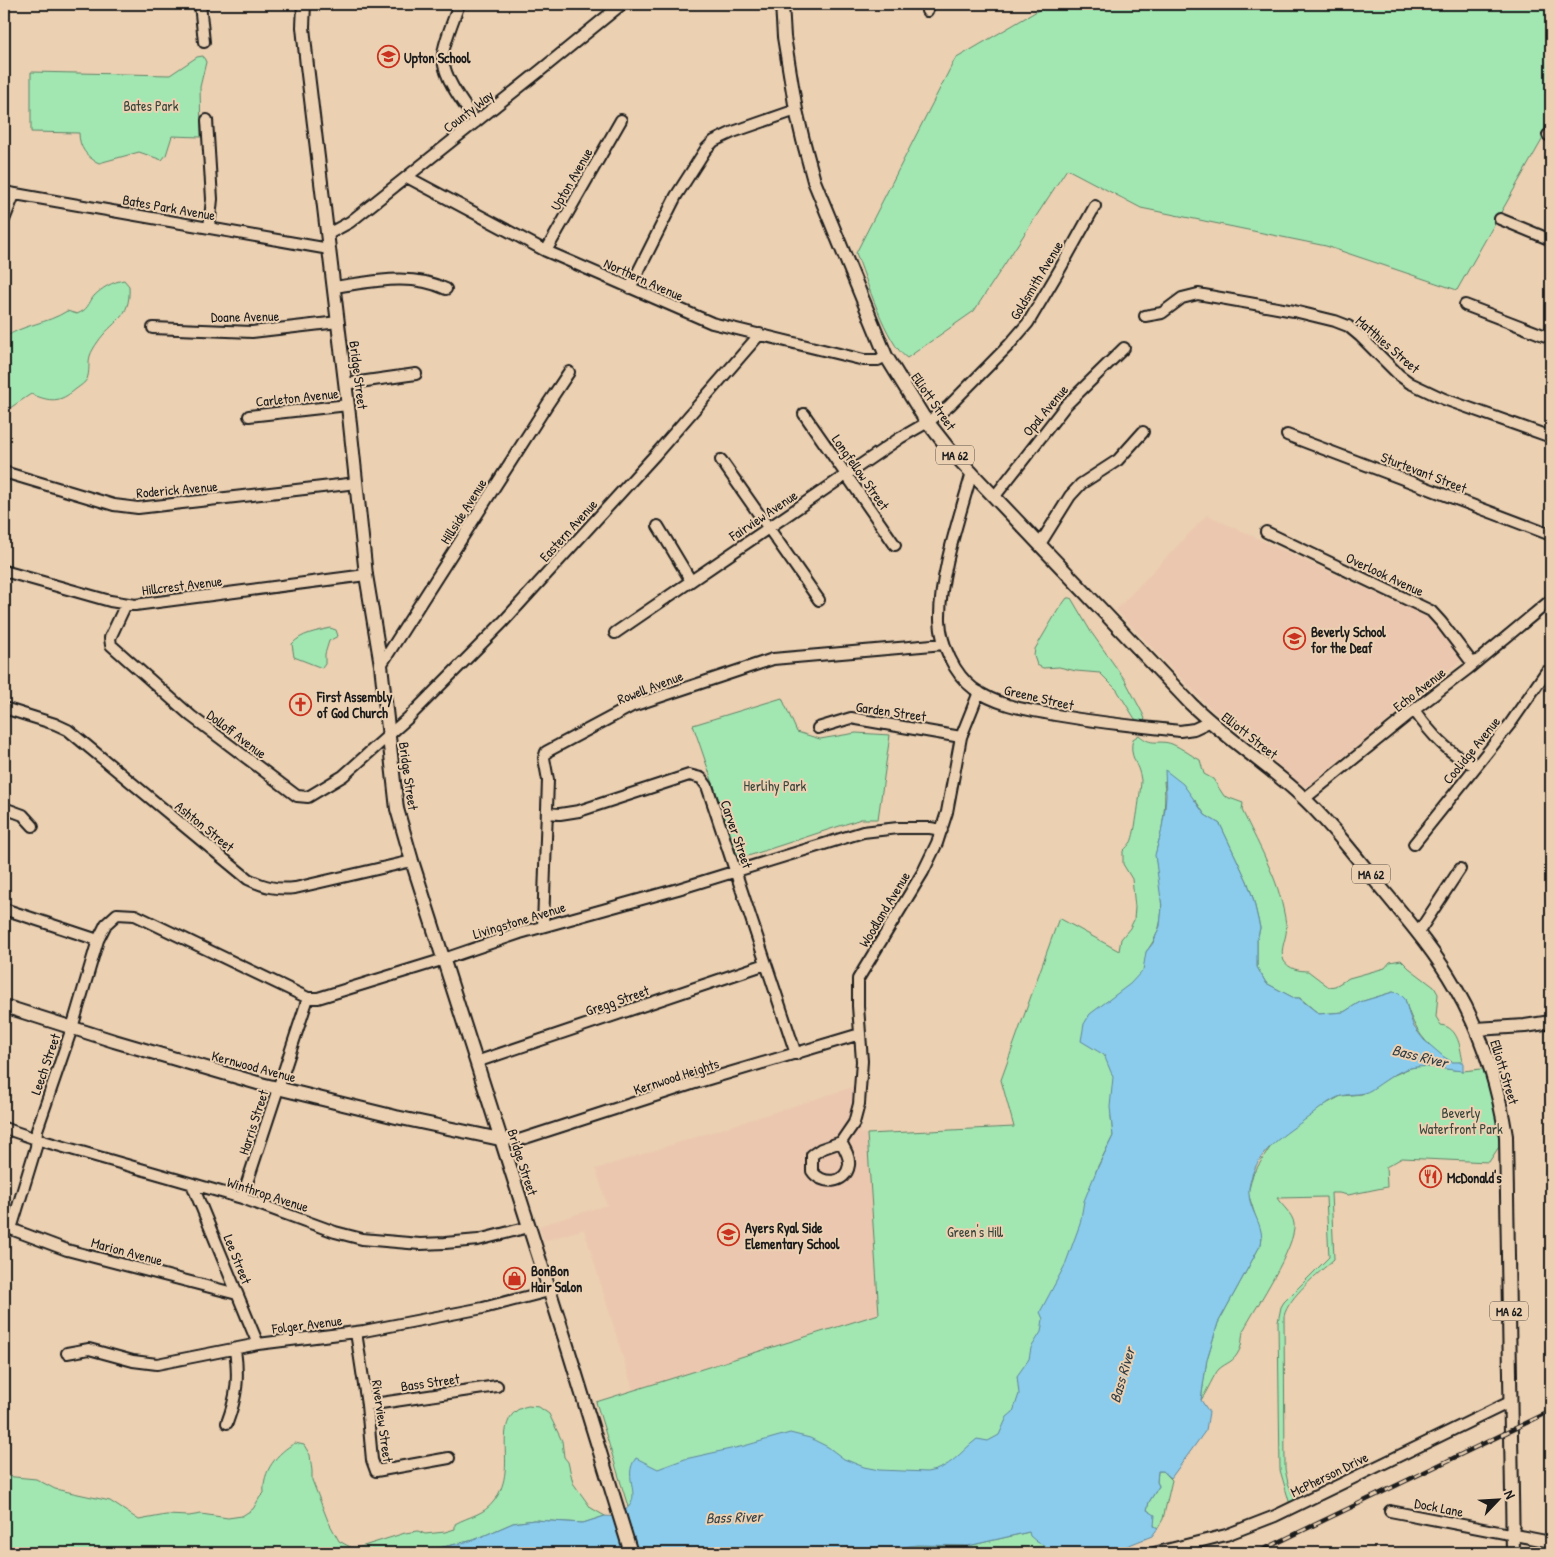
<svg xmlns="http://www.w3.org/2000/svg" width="1555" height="1557" font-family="'Patrick Hand',sans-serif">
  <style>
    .built { fill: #ebc7af }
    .green { fill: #a2e7b2; stroke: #5f8267 }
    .water { fill: #8bccec; stroke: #5f8699 }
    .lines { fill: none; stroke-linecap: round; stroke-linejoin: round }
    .minor-casing { stroke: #1c1c1c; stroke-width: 14 }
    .major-casing { stroke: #1c1c1c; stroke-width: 16 }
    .minor { stroke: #ebd0b2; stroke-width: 10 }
    .major { stroke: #ebd0b2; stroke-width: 12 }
    .rail-casing { stroke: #1c1c1c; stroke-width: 4.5 }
    .rail { stroke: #ebd0b2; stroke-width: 2.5; stroke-dasharray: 8; stroke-linecap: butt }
    .labels { text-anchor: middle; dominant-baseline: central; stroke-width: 4; stroke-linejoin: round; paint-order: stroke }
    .shield { fill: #ebd0b2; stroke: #5a5249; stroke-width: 1 }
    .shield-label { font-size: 12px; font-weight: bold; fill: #1c1c1c }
    .poi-label { font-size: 14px; font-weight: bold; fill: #1c1c1c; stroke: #ebd0b2; text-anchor: start }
    .park-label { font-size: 14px; fill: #37453a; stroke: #ebd0b2 }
    .street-label { font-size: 14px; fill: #1c1c1c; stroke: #ebd0b2 }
    .water-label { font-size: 15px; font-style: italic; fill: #323f46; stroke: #ebd0b2 }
  </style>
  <rect width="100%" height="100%" fill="#ebd0b2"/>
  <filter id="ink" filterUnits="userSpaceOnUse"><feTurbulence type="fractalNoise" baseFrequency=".02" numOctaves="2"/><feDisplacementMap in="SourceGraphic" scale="10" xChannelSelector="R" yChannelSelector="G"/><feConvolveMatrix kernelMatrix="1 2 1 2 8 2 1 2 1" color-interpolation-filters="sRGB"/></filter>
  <g filter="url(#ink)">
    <path class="built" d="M1207,515L1429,618L1461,661L1309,785L1303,786L1208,706L1116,610Z
      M856,1086L860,1133L867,1134L879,1314L633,1390L584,1229L544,1241L539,1226L607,1205L596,1169Z"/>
    <path class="green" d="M1049,4H1551V124L1457,290L1326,246L1141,208L1067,169L974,311L907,358C886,344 866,278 856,253L955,59Z
      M203,56L206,62L200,87L201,137L172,136L166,155L162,160L139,152L99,163C87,158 79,147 79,133L31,132V72L170,75L197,57Z
      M124,280L129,286C131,320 113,319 97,343C95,346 91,352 90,356C88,364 90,371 87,379C85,383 80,386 76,389C59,403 51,402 31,394L7,410H4V338C23,324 47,324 67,311L77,314C89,309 87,305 94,296C102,288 112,282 124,280Z
      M1067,598H1071L1091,632L1125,680L1143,714L1145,719L1143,721L1135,719L1117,690L1100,673L1076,671L1059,667L1043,668L1037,665L1034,656L1035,649L1058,610Z
      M330,628L336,630L338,636L329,641L325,654V664L322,668L294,657L292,644C302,633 315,632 330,628Z
      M782,698L797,732L820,739L856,733L890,735L878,819H861L739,859L693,725Z
      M1139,735C1152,747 1158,739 1172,744C1182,748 1190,755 1200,760L1204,774L1213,779L1224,796L1243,803L1242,810C1251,830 1262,849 1270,869C1278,886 1283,905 1286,924C1289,936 1278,949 1284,961C1289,969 1299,971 1308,971L1329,987L1335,986L1349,978L1385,968L1390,962L1401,960L1409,968L1434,987L1438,994L1436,1017L1441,1025C1459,1028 1460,1048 1463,1062C1460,1062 1455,1063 1451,1062C1447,1060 1442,1056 1438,1053C1420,1038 1411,1022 1405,999L1393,992L1360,1002L1344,1012L1319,1014L1300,998H1294L1266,983L1257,967V940L1260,928L1253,898L1247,881L1220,824L1205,815L1196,801L1164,781C1166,799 1164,817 1161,834C1159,840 1157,846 1156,853C1155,859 1157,865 1158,872C1162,903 1167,925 1146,952L1151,970L1111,1116L1113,1136L1097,1168L1052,1332L1010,1435L934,1479L630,1513L596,1402L879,1314L867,1134L1014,1127L1001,1080L1059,918L1119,951L1121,939L1130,928L1134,920L1135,907L1132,879L1123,864V851C1126,848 1129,845 1131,842C1135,835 1141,789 1141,780C1139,763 1128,757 1133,739Z
      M1422,1066L1463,1071L1490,1068L1506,1136L1489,1162L1402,1158L1386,1167L1387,1187L1348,1195L1339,1193H1331L1334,1259C1318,1274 1289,1296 1284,1316L1285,1469L1288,1483L1297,1505L1291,1508L1280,1470L1278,1322L1281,1307L1284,1302L1329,1257L1326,1197L1277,1198C1282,1206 1293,1214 1294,1224C1297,1245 1256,1307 1244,1329C1241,1336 1243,1344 1239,1351C1233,1363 1227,1362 1219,1369C1214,1374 1207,1392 1201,1400L1207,1359L1218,1323L1261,1244L1262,1237L1248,1193L1253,1174L1271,1146L1282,1135L1326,1104L1341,1096L1362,1094L1392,1076L1410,1068Z
      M528,1406L539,1407L549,1414L562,1441L564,1457L568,1462L573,1483L591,1508L605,1516L583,1523L534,1520L513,1523L474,1540L417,1553H4V1476L36,1479L55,1489L110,1501L139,1520L166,1515L189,1516L201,1514L228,1518L242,1516L253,1509L260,1497L264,1493C262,1471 277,1453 295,1443L304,1445L310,1455L312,1471V1480L328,1521L339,1541L354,1549L405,1533L418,1531L425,1534L445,1532L455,1529V1524C469,1516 484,1515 494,1501C501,1492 504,1482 505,1472C508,1450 496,1412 528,1406Z
      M1158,1471H1163L1172,1480L1163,1519L1158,1528L1154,1526L1152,1514L1147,1510L1149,1502L1159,1486L1157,1482Z
      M1029,1532L1057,1552L1064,1553H862L917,1545L968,1546Z"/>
    <path class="water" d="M1165,770L1183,784L1205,815L1220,824L1247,881L1253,898L1260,928L1257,940V967L1266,983L1294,998H1299L1319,1014L1344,1012L1360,1002L1393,992L1399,993L1405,999L1409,1014L1414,1027L1424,1040L1444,1057L1452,1062H1463V1071C1447,1070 1427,1064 1410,1068C1395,1072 1384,1082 1371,1090C1361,1096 1352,1093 1341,1096C1331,1099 1321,1108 1313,1114C1290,1131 1262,1146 1252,1175C1251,1180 1248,1188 1249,1194C1250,1212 1265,1226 1261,1244L1218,1323L1207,1359L1201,1400L1209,1412L1206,1430L1171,1478L1163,1471H1158L1157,1482L1159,1486L1149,1502L1147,1510L1155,1515L1154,1526L1158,1528L1152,1536L1109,1553L1057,1552L1037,1542L1030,1536L1029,1532L968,1546L917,1545L862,1553H417L474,1540L513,1523L534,1520L583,1523L605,1516C611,1517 616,1516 621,1513C647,1498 620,1478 636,1458L658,1469L685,1459L744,1446L790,1433L810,1438L828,1447L844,1459L864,1467L879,1470L927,1472C950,1469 960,1452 977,1439L988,1441L999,1435L1007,1417L1013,1412L1019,1394L1017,1376L1029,1359L1031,1348L1041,1332L1043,1319L1040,1312L1065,1265L1080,1224L1084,1201L1097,1169L1113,1136L1110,1107L1113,1077L1104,1055L1081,1041L1084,1024L1090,1014L1130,984L1143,970L1146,952L1153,943L1160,926L1162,907L1155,855L1161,833L1165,809L1166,795Z"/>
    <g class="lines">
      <defs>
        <path id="minor" d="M200,4L204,42
          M459,4C455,17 441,48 443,60C446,82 464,104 476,122
          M927,11L930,4
          M207,120L212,199L209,228
          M1548,135L1551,136
          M407,177L546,251L712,323L864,360H878L886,356
          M4,192L329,249
          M1500,219L1551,240
          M4,220L14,195
          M328,234L350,222L541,70L622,4
          M546,251L621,120
          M334,287C371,282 411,272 446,289
          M630,288L676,196L706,149L714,141L733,132L796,110
          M1465,305L1551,338
          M1145,316L1162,313L1182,298L1198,294L1294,311L1335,321L1348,326L1360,336L1399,375L1410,383L1444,399L1551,437
          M153,328L252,332L338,322
          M345,384L416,374
          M804,414L895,545
          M249,416L348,405
          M1287,435L1551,535
          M721,460L819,600
          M4,472L114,505L138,508L357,483
          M972,472C960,516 939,575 940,620C941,645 954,674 974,689C995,704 1021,709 1045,713C1090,722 1135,726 1180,731L1194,729L1209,722
          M995,496L1066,405L1124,348
          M658,526L691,581
          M1266,532L1431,611L1441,622L1473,664
          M1040,544L1070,496L1081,484L1118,460L1143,432
          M4,571L110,601L135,605L366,575
          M126,604L110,638L111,645L191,716L297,796L308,797L343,776L408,718L503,622L655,455L760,334
          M615,633L900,438L928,422L949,406L1009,345L1028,323L1060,269L1095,206
          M381,665L547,405L569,372
          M4,708L55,724L68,730L248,879C264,887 277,890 295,888L412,861
          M1414,710C1431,734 1449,755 1476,766
          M818,728L851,718L961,737
          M1304,799L1414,710L1469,668L1551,600
          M4,808L23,815L33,826
          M547,813L560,814L579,811L689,775L701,778L707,786L715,810L796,1054
          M1414,844L1510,724L1546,672
          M4,909L98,940
          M543,926L548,780L544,758L546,752L632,706L773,659L944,644
          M1418,933L1460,869
          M476,1062L766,964
          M4,1128L36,1139L242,1198L335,1232L362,1239L420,1244L445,1243L478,1240L529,1227
          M500,1139L519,1140L692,1084L860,1034
          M841,1142L854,1123L859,1104L862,1061L858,1006V979L923,872L937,843L947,812L961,737L979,692
          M841,1142C845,1149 850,1157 849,1165C846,1185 821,1185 812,1171V1155L821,1149Z
          M192,1184L258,1344
          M242,1198L308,998
          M237,1294L67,1250L11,1229L36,1147L37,1130L72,1028L98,940L106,924L117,914L135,915L308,998H318L435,962L520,933L678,889L863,832L898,828H930L942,830
          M356,1332L367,1405L372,1460L376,1471L449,1458
          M67,1353L89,1349L133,1361L157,1364L258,1344L364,1331L483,1308L549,1291
          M367,1405L497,1386
          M227,1423C237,1396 239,1378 235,1349
          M1390,1511L1551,1542
          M1154,1553L1226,1535L1275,1516L1510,1402"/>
        <path id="major" d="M304,4L303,27L307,66L349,415L366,575L381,665L397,809L412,861L565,1339L631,1553
          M782,4L784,37L796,110L803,140L814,181L886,356L923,416L948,448L1191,704C1224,736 1262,761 1296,791C1327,819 1352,852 1378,884C1405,917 1434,950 1455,987C1481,1032 1498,1085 1506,1136L1513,1553
          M4,1006L114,1041L261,1084L396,1117L500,1139
          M1476,1029L1525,1026L1551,1022"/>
      </defs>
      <use href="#minor" class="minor-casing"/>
      <use href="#major" class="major-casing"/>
      <use href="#minor" class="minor"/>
      <use href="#major" class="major"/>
      <defs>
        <path id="rail" d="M1256,1553L1551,1411"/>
      </defs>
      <use href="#rail" class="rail-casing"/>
      <use href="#rail" class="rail"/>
    </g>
  </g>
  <defs>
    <symbol id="school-ring" viewBox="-11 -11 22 22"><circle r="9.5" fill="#ebd0b2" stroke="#c8321e" stroke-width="1.5"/><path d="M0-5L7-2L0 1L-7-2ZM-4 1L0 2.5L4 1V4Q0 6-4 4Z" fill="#c8321e"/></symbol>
    <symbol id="church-ring" viewBox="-11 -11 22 22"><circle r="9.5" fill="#ebd0b2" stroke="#c8321e" stroke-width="1.5"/><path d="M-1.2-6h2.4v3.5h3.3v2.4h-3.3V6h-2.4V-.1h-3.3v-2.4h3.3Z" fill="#c8321e"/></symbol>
    <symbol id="restaurant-ring" viewBox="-11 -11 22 22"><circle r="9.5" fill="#ebd0b2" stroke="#c8321e" stroke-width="1.5"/><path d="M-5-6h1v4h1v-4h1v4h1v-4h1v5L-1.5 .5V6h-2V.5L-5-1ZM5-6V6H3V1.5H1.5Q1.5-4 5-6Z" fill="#c8321e"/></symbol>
    <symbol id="shop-ring" viewBox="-11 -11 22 22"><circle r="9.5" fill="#ebd0b2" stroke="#c8321e" stroke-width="1.5"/><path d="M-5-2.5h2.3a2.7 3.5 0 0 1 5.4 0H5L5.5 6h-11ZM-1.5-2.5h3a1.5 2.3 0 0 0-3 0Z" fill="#c8321e"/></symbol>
  </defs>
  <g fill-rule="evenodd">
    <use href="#school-ring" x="376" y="44" width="25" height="25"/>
    <use href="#school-ring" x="1282" y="626" width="25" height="25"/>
    <use href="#church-ring" x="288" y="692" width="25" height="25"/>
    <use href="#restaurant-ring" x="1418" y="1164" width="25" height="25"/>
    <use href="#school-ring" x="716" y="1222" width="25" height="25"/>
    <use href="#shop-ring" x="502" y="1266" width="25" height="25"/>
  </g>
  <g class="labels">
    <g class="shield">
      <rect x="936" y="445.5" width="38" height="19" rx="4"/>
      <rect x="1352" y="864.5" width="38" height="19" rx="4"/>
      <rect x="1490" y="1301.5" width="38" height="19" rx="4"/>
    </g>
    <g class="shield-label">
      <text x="955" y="455">MA 62</text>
      <text x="1371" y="874">MA 62</text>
      <text x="1509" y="1311">MA 62</text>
    </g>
    <g class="poi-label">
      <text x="404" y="57">Upton School</text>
      <text x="1311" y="631">Beverly School<tspan x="1311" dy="16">for the Deaf</tspan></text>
      <text x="317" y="696">First Assembly<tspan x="317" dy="16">of God Church</tspan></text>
      <text x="1447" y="1177">McDonald's</text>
      <text x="745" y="1227">Ayers Ryal Side<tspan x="745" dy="16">Elementary School</tspan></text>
      <text x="531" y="1270">BonBon<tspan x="531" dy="16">Hair Salon</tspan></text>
    </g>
    <g class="park-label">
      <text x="151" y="105">Bates Park</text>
      <text x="775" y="785">Herlihy Park</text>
      <text x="1461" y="1112">Beverly<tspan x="1461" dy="16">Waterfront Park</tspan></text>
      <text x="975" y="1231">Green's Hill</text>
    </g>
    <g class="street-label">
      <text transform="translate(468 111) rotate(-38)">County Way</text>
      <text transform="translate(571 179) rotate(-60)">Upton Avenue</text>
      <text transform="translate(169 207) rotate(10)">Bates Park Avenue</text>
      <text transform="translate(644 279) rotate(24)">Northern Avenue</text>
      <text transform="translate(1036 280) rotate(-59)">Goldsmith Avenue</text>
      <text transform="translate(245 316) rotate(-1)">Doane Avenue</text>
      <text transform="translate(1388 344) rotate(41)">Matthies Street</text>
      <text transform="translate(359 375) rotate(83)">Bridge Street</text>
      <text transform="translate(297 397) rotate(-6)">Carleton Avenue</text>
      <text transform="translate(934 401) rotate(55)">Elliott Street</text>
      <text transform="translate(1045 410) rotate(-50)">Opal Avenue</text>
      <text transform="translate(861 472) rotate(55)">Longfellow Street</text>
      <text transform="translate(1424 472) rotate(21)">Sturtevant Street</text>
      <text transform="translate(177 489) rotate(-5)">Roderick Avenue</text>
      <text transform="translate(463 511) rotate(-58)">Hillside Avenue</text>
      <text transform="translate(763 515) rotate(-34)">Fairview Avenue</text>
      <text transform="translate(568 530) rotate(-48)">Eastern Avenue</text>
      <text transform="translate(1385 574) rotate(25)">Overlook Avenue</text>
      <text transform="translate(182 585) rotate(-7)">Hillcrest Avenue</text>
      <text transform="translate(650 687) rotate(-21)">Rowell Avenue</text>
      <text transform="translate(1419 689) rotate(-38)">Echo Avenue</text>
      <text transform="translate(1039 697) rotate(13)">Greene Street</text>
      <text transform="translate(891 711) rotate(8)">Garden Street</text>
      <text transform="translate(237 734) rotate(37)">Dolloff Avenue</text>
      <text transform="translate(1250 735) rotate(38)">Elliott Street</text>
      <text transform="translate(1471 750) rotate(-51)">Coolidge Avenue</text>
      <text transform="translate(409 776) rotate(82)">Bridge Street</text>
      <text transform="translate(205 826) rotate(39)">Ashton Street</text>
      <text transform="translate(737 834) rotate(71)">Carver Street</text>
      <text transform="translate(884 909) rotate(-59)">Woodland Avenue</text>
      <text transform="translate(519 920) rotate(-17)">Livingstone Avenue</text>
      <text transform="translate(617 1000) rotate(-19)">Gregg Street</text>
      <text transform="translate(45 1064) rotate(-71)">Leech Street</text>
      <text transform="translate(254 1066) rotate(15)">Kernwood Avenue</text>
      <text transform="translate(1505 1072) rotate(73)">Elliott Street</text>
      <text transform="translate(676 1076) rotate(-18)">Kernwood Heights</text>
      <text transform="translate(253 1122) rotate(-72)">Harris Street</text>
      <text transform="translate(523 1162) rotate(72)">Bridge Street</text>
      <text transform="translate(268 1194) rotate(18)">Winthrop Avenue</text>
      <text transform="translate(127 1251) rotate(15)">Marion Avenue</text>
      <text transform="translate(238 1259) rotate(68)">Lee Street</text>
      <text transform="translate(307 1324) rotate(-7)">Folger Avenue</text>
      <text transform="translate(430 1382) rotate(-8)">Bass Street</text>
      <text transform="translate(383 1421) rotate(82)">Riverview Street</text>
      <text transform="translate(1329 1474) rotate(-26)">McPherson Drive</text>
      <text transform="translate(1439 1507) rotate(11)">Dock Lane</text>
    </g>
    <g class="water-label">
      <text transform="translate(1420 1056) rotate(14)">Bass River</text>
      <text transform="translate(1122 1375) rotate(-74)">Bass River</text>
      <text transform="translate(734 1517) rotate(-2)">Bass River</text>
    </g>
  </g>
  <rect width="1555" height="1557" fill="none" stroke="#ebd0b2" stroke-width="20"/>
  <rect x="10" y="10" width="1535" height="1537" fill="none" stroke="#1c1c1c" stroke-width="2" filter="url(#ink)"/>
  <g transform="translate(1498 1500) rotate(65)" stroke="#ebd0b2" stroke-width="4" paint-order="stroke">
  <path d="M0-4L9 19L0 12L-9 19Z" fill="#1c1c1c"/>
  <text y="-8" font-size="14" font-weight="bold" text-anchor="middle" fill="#1c1c1c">N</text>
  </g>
</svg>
